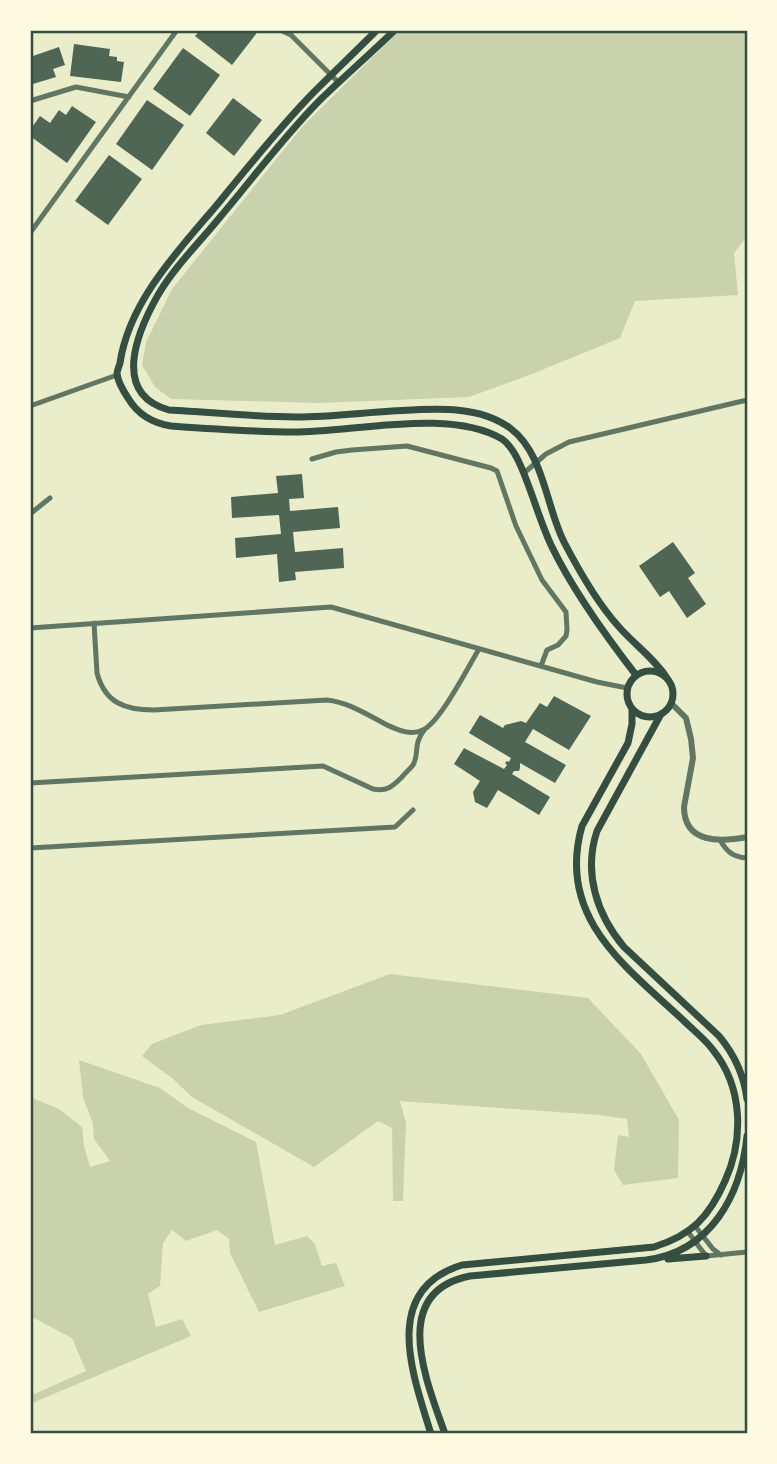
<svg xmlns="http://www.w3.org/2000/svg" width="777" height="1464" font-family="Overpass,sans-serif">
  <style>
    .green { fill: #cad2ad }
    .building { fill: #4f6655 }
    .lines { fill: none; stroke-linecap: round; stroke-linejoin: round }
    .minor { stroke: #617663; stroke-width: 5 }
    .tertiary { stroke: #617663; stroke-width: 6 }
    .secondary { stroke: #344e41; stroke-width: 7 }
    .neatline { fill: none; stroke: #344e41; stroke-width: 2.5 }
  </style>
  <rect width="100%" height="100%" fill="#e9edc9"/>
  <path class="green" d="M400,30H747V236L734,253L738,295L635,301L620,338L532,374L469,397L319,403L171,399L155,387L142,365L146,342L172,289L302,127Z
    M390,974L588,998L641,1054L679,1120L678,1178L623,1185L614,1170L618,1135L629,1137L627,1119L599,1115L400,1101L406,1123L403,1201H393L392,1128L378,1121L314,1167L192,1097L172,1078L142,1056L152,1044L201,1025L280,1015Z
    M79,1060L160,1088L188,1108L256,1142L275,1245L307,1236L315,1244L322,1266L336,1263L345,1286L259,1312L230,1253L229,1239L217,1230L186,1241L172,1230L163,1243L160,1286L148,1294L156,1327L182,1319L191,1336L30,1404V1396L86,1371L72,1338L30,1316V1097L59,1109L82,1127L84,1146L90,1167L110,1161L94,1139L93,1124L83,1097Z"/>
  <path class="building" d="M200,30H259L232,65L195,36Z
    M74,44L110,49L109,56L117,57V61L124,62L121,82L70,76Z
    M59,47L65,65L53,69L56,77L33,84L30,73V57Z
    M183,48L220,75L190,116L153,89Z
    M233,98L262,120L234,156L206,133Z
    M147,100L184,125L152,170L116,144Z
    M72,106L96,122L67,163L30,136V130L40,116L50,123L59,110L66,115Z
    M109,155L142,179L108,225L75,201Z
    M302,474L304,498L289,499L290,511L338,507L340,528L293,532L295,552L343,548L344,568L295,572L296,580L279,582L277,554L236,558L235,538L281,534L279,515L232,518L231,497L278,493L276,476Z
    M673,542L695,573L688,578L706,604L687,618L669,591L660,597L639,566Z
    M554,696L591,716L569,750L533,729L525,742L566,765L555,783L520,763V768L519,771H514L512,774L550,797L539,815L498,790L487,808L475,802L473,792L480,781L454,764L464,748L504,769L507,765L505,763L507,761L509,762L511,758L469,733L480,715L503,728L505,725L521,721L526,723L540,703L547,707Z"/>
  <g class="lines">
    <path class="minor" d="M280,30L291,35L290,30
      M291,35L339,83
      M30,101L76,87L129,97
      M30,233L177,30
      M30,406L117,375
      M312,459L336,452L352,450L407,446L491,468L497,471L516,526L542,580L566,612L567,630L566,636L558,645L547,650L541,666
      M524,473L546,454L569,442L747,400
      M30,514L50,498
      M94,623L97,673C105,703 125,710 154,710L327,700C348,702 368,715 387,725C398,730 411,736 423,730C441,721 468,667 479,649
      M30,628L331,607L597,682L627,688
      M30,783L323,766L373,789C387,792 393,786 402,777C405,773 410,769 413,765C420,753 412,745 425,729
      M720,840C727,852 733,857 747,858
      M30,848L395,827L413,810
      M695,1226L713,1249L721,1255
      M688,1232L706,1256L747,1252"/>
    <path class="tertiary" d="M671,703L686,718L691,739L693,758L684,807C684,844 721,842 747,837"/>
    <path class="secondary" d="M377,30C356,51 334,72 313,93C278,129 247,168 216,206C177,252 129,302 120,363C119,367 117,370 117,374C118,382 124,392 128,398C138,415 152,423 171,426C212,429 253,432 294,432C354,432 450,408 502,439C509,444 514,452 518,460C531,487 538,517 551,545C573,591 605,635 636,675
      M395,30C371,53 345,76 321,99C285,135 254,177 221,216C200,242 175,266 158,295C137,332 111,394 169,410C211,412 254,417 296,417C328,417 360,413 392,411C431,409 477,404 510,428C544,453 546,507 564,542C578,569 599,605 619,627C636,646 656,660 669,681
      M627 694a23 23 0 1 1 46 0a23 23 0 1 1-46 0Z
      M661,714L597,831C583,873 597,915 624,947L719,1036C734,1054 744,1075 747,1099
      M668,1259L706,1256
      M431,1434C413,1375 380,1290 462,1265L654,1247C692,1235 709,1217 725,1181C744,1139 743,1087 713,1050C705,1039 693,1030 683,1020C625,966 556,917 582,826L628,743L632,724V709
      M445,1434C427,1382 388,1292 470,1276L646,1260C711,1252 741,1195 747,1136"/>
  </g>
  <rect width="777" height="1464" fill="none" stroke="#fefae0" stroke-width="63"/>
  <rect x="32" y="32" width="714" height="1400" class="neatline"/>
</svg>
